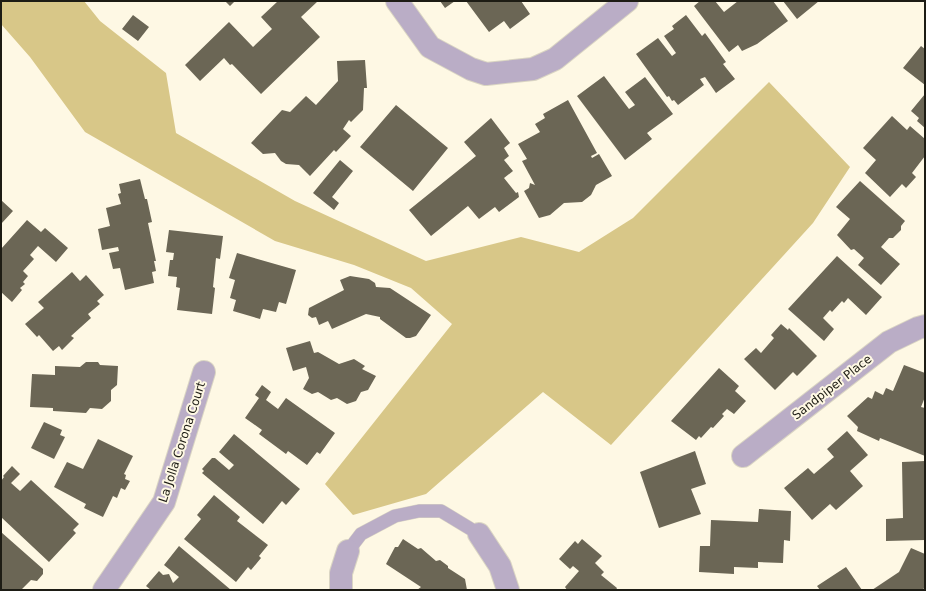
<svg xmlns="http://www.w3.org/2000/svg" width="926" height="591" font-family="'DejaVu Sans',sans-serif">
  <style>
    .green { fill: #d8c788 }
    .building { fill: #6b6655 }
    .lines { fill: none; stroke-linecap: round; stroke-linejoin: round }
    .service-casing { stroke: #dad5c3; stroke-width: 14 }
    .minor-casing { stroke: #dad5c3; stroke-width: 24 }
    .service { stroke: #baadc6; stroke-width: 13 }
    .minor { stroke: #baadc6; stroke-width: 22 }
    .labels { text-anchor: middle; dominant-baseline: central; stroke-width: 4; stroke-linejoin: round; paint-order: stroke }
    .street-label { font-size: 12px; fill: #1d1c14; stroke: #fef8e4 }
  </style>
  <rect width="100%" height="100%" fill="#fef8e4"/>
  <path class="green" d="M1,1H84L100,21L166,73L176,133L295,201L426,261L521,237L579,252L633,218L769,82L850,167L813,223L611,445L543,392L426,494L353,515L325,484L452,324L411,288L354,265L275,241L85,132L30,57L1,24Z"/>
  <path class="building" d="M225,1H235L230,6Z
    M278,1H318L301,17L320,37L261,94L232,64L230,65L224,58L200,81L185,65L229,22L253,47L272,29L261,17Z
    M440,1H455L445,8Z
    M466,1H521L530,14L510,29L504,21L489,32Z
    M700,1H715L724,12L738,1H773L788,21L757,44L742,51L738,45L729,52L694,6Z
    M783,1H819L797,19Z
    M133,15L149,27L138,41L122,29Z
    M686,15L702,36L705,33L726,62L723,64L735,79L716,93L705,77L700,79L704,85L678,105L674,100L672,101L669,96L667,97L636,54L658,38L672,56L676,53L664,36L674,29L672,26Z
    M921,46L925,49V85L903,68Z
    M365,60L367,88H364L363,110L351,122L349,120L343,129L351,136L336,152L334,150L310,176L299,165L286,164L281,161L275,153L263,154L251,143L282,110L290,112L306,96L316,105L338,81L337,61Z
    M604,76L629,109L635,105L625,92L645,77L673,114L647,133L652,139L625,160L577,96Z
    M925,94V128L917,121L919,118L911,111Z
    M568,100L597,153L591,156L592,158L599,154L612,176L596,185L591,195L582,202L564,203L550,215L539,218L524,191L529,188L530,183L535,185L522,161L527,159L518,144L540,132L535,124L545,118L543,114Z
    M396,105L448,148L413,191L360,147Z
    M892,116L907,130L910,126L925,139V156L912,173L916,177L906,188L902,184L890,197L865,173L876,160L863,148Z
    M491,118L510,143L504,148L509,156L504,160L513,171L504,178L516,193L518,192L519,197L499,212L495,207L479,219L468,206L431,236L409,210L476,156L464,142Z
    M340,160L353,171L332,197L339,203L334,210L313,193Z
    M140,179L145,199H147L152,222L148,223L156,261H154L156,271L152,272L154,283L125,290L120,268L113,269L109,253L119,251L118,247L102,250L98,229L110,226L106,208L121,204L118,194L121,193L119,184Z
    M860,181L905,221L901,226V230L893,238H889L881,247L900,264L881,285L858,265L864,258L854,249L851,250L837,235L850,219L836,207Z
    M1,200L13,211L1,224Z
    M27,220L41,232L45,228L68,248L56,262L38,246L30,255L34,259L23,271L28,276L23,282L25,284L20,288L22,290L12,302L1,292V249Z
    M169,230L223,236L220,259L216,258L213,287L215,288L212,314L177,310L180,288L176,287L177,277L168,276L170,260H173L174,253L166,252Z
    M237,253L296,270L286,304L279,302L276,312L263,309L260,319L233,311L236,300L230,298L235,280L229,278Z
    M837,256L882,297L866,315L848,298L844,303L842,301L832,312L830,310L823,318L834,329L824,341L788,309Z
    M72,272L80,281L86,275L104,295L97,301L100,304L88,314L91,318L71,336L74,338L62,350L59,346L53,351L39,335L37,337L25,324L44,308L38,302Z
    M350,276L369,279L375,283L376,287L390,288L431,315L416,336L410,338H406L380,319V317L366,314L332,329L328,321L319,325L316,317L312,318L308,315L309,308L344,290L340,280Z
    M781,324L788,330L789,328L817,356L797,376L793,372L775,390L744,359L756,348L761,353L774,338L771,335Z
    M310,341L314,353L318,352L339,364L354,359L365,366L362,369L376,376L368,390L361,392L356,401L347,404L337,398L331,400L318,392L312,394L303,389L309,378L306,367L293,371L286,348Z
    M86,362H98L100,365L118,366L117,385L111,390V401L102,409L90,408L86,413L53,411V408L30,407L32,374L55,375V366L80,367Z
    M904,365L925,373V397L921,407L925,408V456L880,438L879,441L857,431L858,427L847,416L868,397L872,399L875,391L883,395L886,388L893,391Z
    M719,368L739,386L735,391L746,401L734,414L727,409L722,414L724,416L713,428L711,427L701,438L699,436L696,440L671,421Z
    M262,385L271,392L266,400L278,409L286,398L335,433L320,454L317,452L307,465L288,451L286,454L259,434L262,430L245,418L259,398L255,395Z
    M44,422L62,430L60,435L65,437L54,459L31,448Z
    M847,431L868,455L850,471L863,486L836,510L830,504L812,520L784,488L808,468L814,474L834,457L827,449Z
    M234,434L300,489L286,505L282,501L263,524L202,473L204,471L202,469L212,458H215L229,470L234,465L219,452Z
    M98,439L133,456L124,474L126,475L125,479L130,481L125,490L121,488L117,498L113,496L103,517L84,508L86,504L54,487L67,462L83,469Z
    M695,451L706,484L691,489L701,514L659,528L640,472Z
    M925,461V540L886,541V519L903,518L902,462Z
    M12,466L20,474L11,483L20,491L31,480L79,524L73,530L76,533L49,562L1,517V481L4,477L3,476Z
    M214,495L240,517L237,521L268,545L259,556L261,558L251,570L248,567L236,582L184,539L201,519L197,515Z
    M759,509L791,511L790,541L784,540L783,563L758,562V568L734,567V574L699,572L700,546H710L711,520L758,522Z
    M1,532L43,569V574L37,581L31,580L21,590H1Z
    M403,539L418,549L421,548L436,561L440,560L448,566V568L465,579L467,590H417L421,587L386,564L395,547H398Z
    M582,539L602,556L595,563L604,572L601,575L617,588L616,590H567L565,587L579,571L573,566L570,569L559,559L575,541L578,544Z
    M179,546L231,590H151L146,586L159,571L163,575L169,574L173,583L179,577L164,565Z
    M911,548L925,554V586L923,590H872L899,572Z
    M846,567L862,590H820L817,586Z"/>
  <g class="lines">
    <defs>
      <path id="service" d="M348,551L361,534L395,516L419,511H441L479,534"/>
      <path id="minor" d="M397,1L430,47L471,69L486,74L533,69L555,59L627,1
        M743,456L889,342L918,328L925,326
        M479,534L500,566L508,590
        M104,590L164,502L204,372
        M341,590V573L348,551"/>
    </defs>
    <use href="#service" class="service-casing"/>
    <use href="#minor" class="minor-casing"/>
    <use href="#service" class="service"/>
    <use href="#minor" class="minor"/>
  </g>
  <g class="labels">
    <g class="street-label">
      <text transform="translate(832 387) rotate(-38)">Sandpiper Place</text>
      <text transform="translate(182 442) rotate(-72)">La Jolla Corona Court</text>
    </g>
  </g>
  <rect width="926" height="591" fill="none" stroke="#1d1c14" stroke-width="4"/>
</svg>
